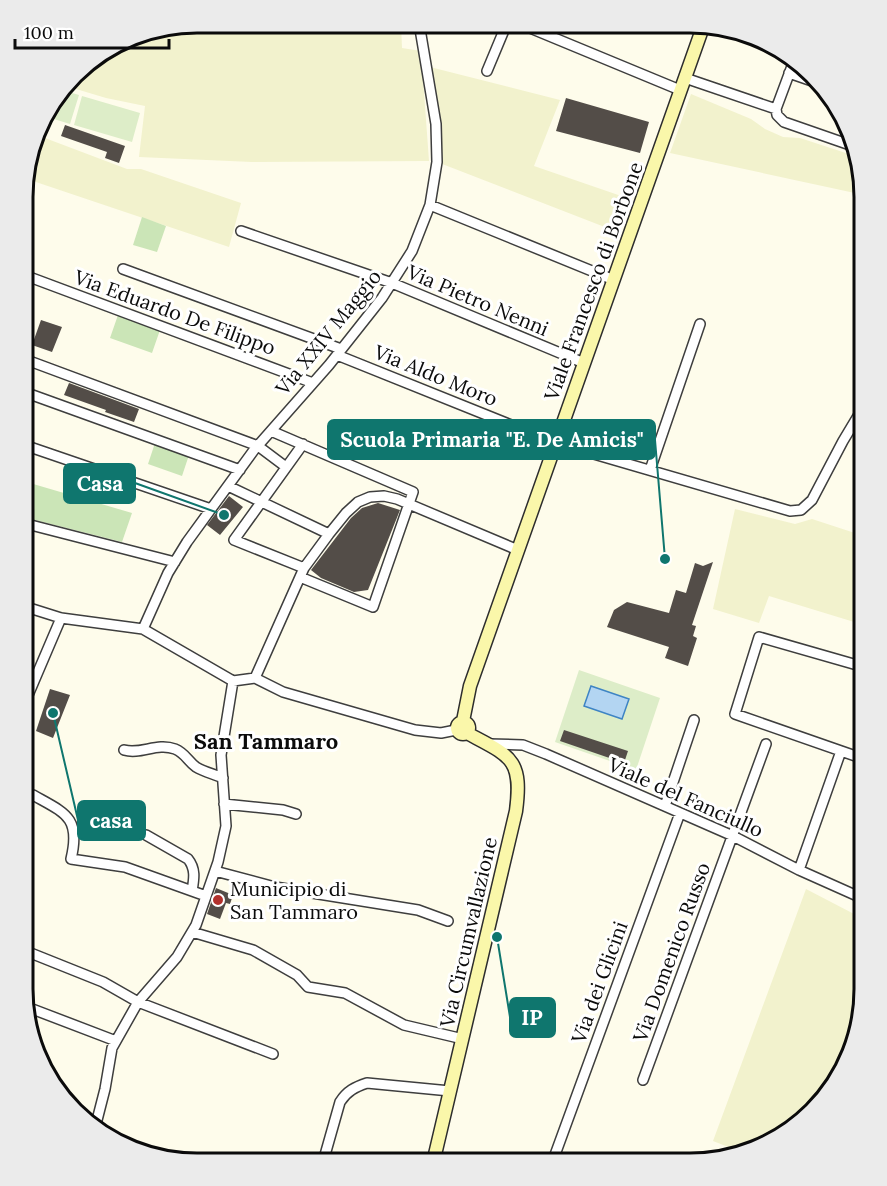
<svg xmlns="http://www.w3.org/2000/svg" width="887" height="1186" font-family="Lora,serif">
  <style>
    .farmland { fill: #f2f2cd }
    .green { fill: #cbe5b7 }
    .pitch { fill: #ddedc8 }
    .water { fill: #b3d5f2; stroke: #3e84c4; stroke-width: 1.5 }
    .building { fill: #534d48 }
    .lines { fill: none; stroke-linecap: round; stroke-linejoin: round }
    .street-casing { stroke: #3e3e3e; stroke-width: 12 }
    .secondary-casing { stroke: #2d2d2d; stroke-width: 15 }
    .street { stroke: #fff; stroke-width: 9 }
    .secondary { stroke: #faf7aa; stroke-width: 12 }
    .poi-dot { fill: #b2312d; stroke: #fff; stroke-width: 2 }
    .labels { text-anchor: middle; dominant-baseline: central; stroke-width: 6; stroke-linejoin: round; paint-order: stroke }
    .street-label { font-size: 20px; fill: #0b0b0b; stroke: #fff }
    .poi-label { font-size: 20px; fill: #0b0b0b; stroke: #fff; text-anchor: start }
    .quarter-label { font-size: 22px; font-weight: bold; fill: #0b0b0b; stroke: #fff }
    .rim { fill: none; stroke: #0b0b0b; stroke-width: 3 }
    .leader { fill: none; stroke: #0f766e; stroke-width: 2 }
    .callout-dot { fill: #0f766e; stroke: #fff; stroke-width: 2 }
    .callout { fill: #0f766e; stroke: #0f766e; stroke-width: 2 }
    .callout-label { font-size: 21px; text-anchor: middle; font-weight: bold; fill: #fff }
  </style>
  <rect width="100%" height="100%" fill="#fefceb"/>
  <path class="farmland" d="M197,23H401L402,48L421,51L429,161L252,162L139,157L145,106L106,98L66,86L82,66L141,32Z
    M426,66L560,100L534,166L627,198L615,231L437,162Z
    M691,94L751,119L765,129L783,137L800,138L855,156L864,195L670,153Z
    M37,135L127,169H141L241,203L229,247L24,178Z
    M735,509L795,524L812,519L864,536V625L769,596L759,623L713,609Z
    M806,889L856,915L862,904L864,905V1001L835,1086L767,1145L741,1152L713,1141Z"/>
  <path class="green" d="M142,217L166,226L157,252L133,245Z
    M118,315L160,330L152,353L110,338Z
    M155,443L189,455L182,476L148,464Z
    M23,481L132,513L122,542L23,517Z"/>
  <path class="pitch" d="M62,90L79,95L70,124L44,116L46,110Z
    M82,96L140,113L132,142L74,125Z
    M579,670L660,698L636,770L555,742Z"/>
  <path class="water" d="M591,686L629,699L622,719L584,706Z"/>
  <path class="building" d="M566,98L649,122L640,153L556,131Z
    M65,125L125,146L119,163L105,158L107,152L61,136Z
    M41,320L62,327L52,352L32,345Z
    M69,383L139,409L134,422L105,412L106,410L64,395Z
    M229,496L243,507L220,535L207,525Z
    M378,503L400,510L368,590L354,592L321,578L311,570L351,518L362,508Z
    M713,562L692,625L696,626L693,636L697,638L688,666L665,658L669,647L607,627L614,610L627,602L669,613L676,590L686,593L695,563L703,566Z
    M50,689L70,695L53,738L36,731Z
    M564,730L628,751L624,763L560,741Z
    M216,888L233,895L230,904L226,903L220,919L207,914Z"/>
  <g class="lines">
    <defs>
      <path id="street" d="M518,23L680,90
        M487,71L507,23
        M789,73L815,82
        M685,78L776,109L795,58
        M776,109L777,115L784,122L853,146
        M430,205L614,280
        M241,231L392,283L584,363
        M123,269L341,349
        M24,275L313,383
        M337,355L556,443L790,511L801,510L812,500L843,441L864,406
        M24,359L258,446L286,467
        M24,392L240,470
        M271,431L413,492L373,607L300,577
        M303,444L234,540L304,568
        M24,445L211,509
        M650,470L700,324
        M228,486L329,534
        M23,523L175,562
        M23,606L61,618L143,629L233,681L255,678
        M143,629L168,573L187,542L254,450L329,365L382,298L412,251L430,205L437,162L436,124L419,23
        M255,678L304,568L329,534L346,513L358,502L370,497L384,496L397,499L518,550
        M255,678L283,692L415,730L441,733L456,730
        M23,707L61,618
        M489,744L523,745L546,754L733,836L799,870L864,899
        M124,750C141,755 157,742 175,749C185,753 188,761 196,767C204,772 214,774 223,778
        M864,759L735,714L759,637L864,667
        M33,795C65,813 81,817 71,859L125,867L206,896
        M224,804L283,810L296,814
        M665,806L694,720
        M146,835L188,859C196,869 194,879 192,891
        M799,870L841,751
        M215,871L275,887L418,910L448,921
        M192,932L253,950L297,975L308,987L345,993L404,1025L463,1039
        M23,950L103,982L138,1002L273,1054
        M27,1007L116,1041
        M643,1080L766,744
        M95,1128L105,1089L112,1048L138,1002L177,957L196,925L218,862L226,826L221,755L233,681
        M323,1162L340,1102C347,1091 355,1087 367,1083L450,1091
        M552,1163L680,813"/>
      <path id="secondary" d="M463,721L470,686L704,24
        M457 728a6 6 0 1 1 12 0a6 6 0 1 1-12 0Z
        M433,1163L516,811C523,758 510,756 467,733"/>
    </defs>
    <use href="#street" class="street-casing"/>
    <use href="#secondary" class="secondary-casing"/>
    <use href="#street" class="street"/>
    <use href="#secondary" class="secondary"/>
  </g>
  <circle class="poi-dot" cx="218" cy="900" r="6"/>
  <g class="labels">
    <g class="street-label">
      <text transform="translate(593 281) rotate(-70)">Viale Francesco di Borbone</text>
      <text transform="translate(478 300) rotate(23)">Via Pietro Nenni</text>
      <text transform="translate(175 312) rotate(20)">Via Eduardo De Filippo</text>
      <text transform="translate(328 332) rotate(-51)">Via XXIV Maggio</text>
      <text transform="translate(436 375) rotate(22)">Via Aldo Moro</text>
      <text transform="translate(686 797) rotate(24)">Viale del Fanciullo</text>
      <text transform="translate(468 932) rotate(-77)">Via Circumvallazione</text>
      <text transform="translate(671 952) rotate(-70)">Via Domenico Russo</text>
      <text transform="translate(599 982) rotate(-70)">Via dei Glicini</text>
    </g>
    <g class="poi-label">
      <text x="230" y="888">Municipio di<tspan x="230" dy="23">San Tammaro</tspan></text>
    </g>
    <g class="quarter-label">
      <text x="266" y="741">San Tammaro</text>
    </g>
  </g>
  <path d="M0 0H887V1186H0ZM197 33H690A164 164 0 0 1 854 197V989A164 164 0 0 1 690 1153H197A164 164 0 0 1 33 989V197A164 164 0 0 1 197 33Z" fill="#ebebeb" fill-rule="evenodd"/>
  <path class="rim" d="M197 33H690A164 164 0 0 1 854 197V989A164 164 0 0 1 690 1153H197A164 164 0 0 1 33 989V197A164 164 0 0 1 197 33Z"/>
  <path class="leader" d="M665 559L655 440M224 515L135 483M53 713L78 820M497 937L510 1017"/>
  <g class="callout-dot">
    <circle cx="665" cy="559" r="6"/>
    <circle cx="224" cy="515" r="6"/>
    <circle cx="53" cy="713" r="6"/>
    <circle cx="497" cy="937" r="6"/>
  </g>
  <g class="callout">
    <rect x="328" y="420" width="327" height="39" rx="6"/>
    <rect x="64" y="464" width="71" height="39" rx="6"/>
    <rect x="78" y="801" width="67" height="39" rx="6"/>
    <rect x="510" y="998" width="45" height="39" rx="6"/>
  </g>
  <g class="callout-label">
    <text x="492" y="447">Scuola Primaria "E. De Amicis"</text>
    <text x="100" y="491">Casa</text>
    <text x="111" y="828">casa</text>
    <text x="532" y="1025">IP</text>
  </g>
  <path d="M15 39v9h154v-9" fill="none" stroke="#0b0b0b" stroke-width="3"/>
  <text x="24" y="39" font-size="18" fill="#0b0b0b" stroke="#ffffff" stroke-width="4.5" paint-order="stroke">100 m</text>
</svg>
